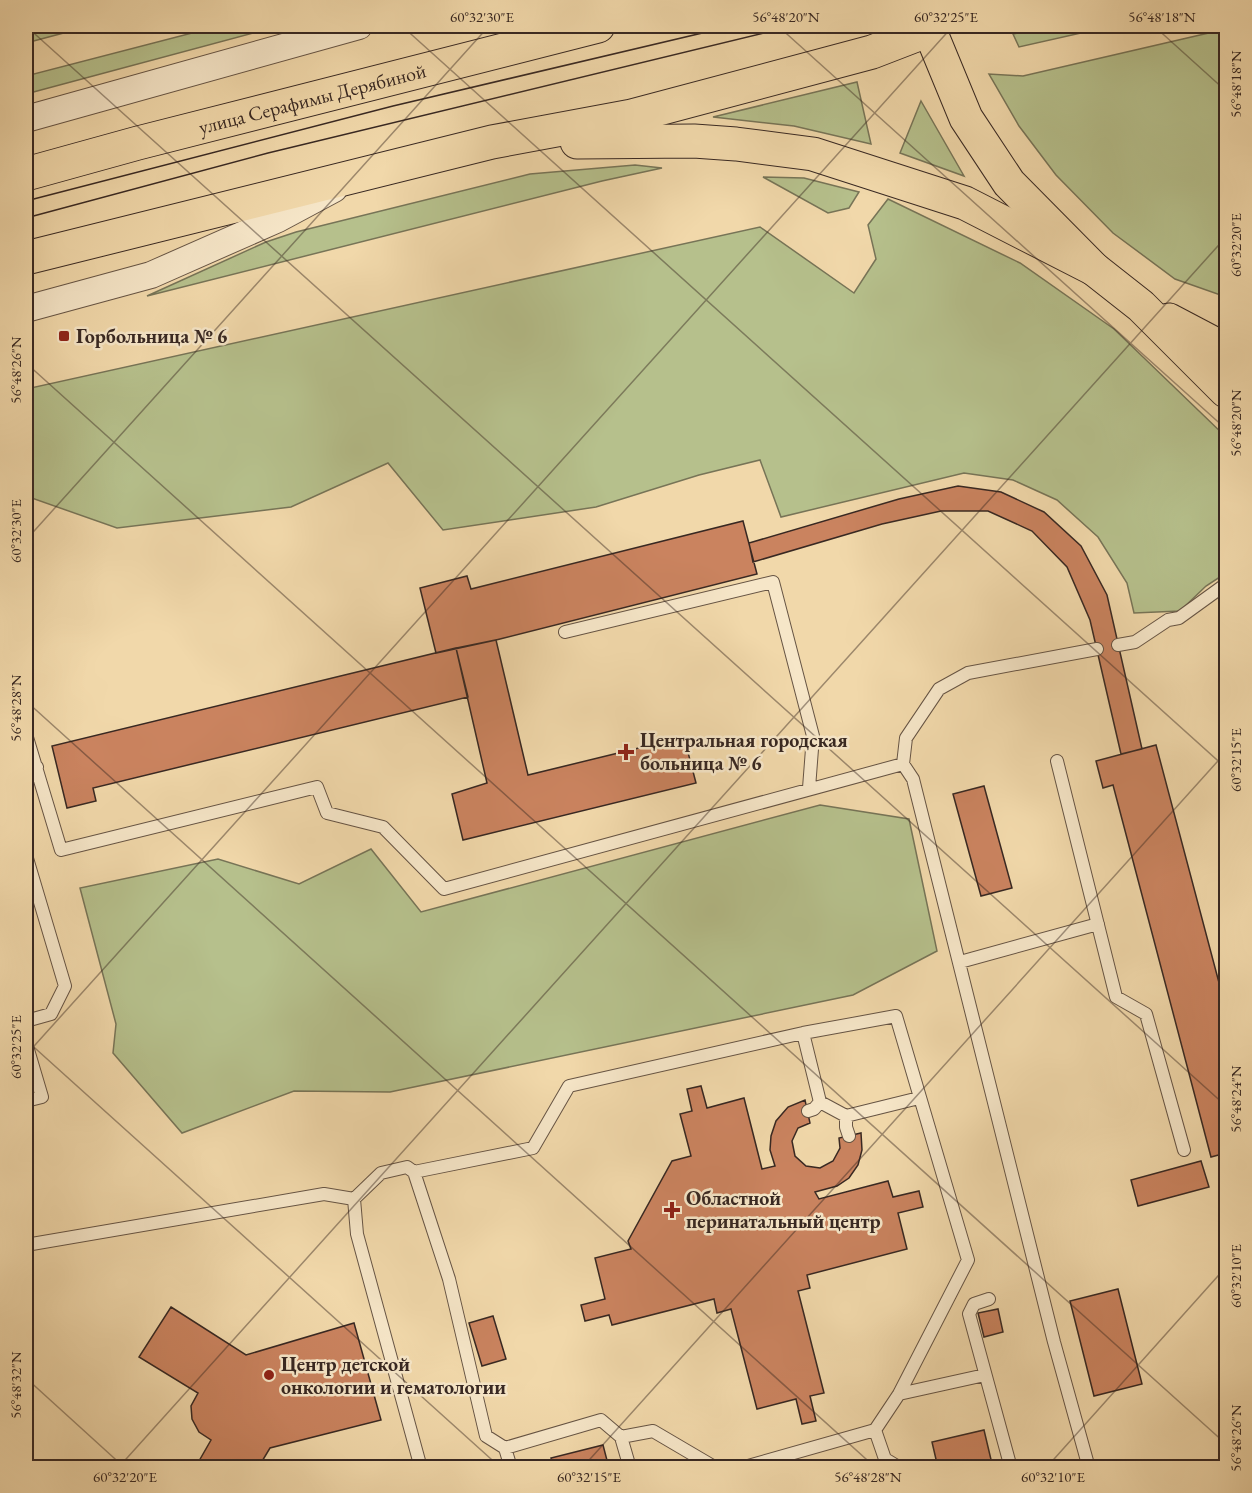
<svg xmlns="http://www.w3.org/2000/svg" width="1252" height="1493" font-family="'EB Garamond',serif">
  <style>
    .green { fill: #b6c08c; stroke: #777457; stroke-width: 1.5 }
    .building { fill: #ca835f; stroke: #382822; stroke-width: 1.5 }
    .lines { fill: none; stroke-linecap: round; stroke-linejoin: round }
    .service-casing { stroke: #665444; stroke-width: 14 }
    .minor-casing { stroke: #665444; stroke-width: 28 }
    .primary-casing { stroke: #382822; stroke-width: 35 }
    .service { stroke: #f6e6c8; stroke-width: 12 }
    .minor { stroke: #f6e6c8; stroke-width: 26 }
    .primary { stroke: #f1d8aa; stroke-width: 33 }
    .tram { stroke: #382822; stroke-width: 1.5 }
    .ticks { fill: none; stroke: #382822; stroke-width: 1.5; stroke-opacity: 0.45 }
    .poi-dot { fill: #8f2418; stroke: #f6e6c8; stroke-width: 2 }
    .labels { text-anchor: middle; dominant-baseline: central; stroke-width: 5; stroke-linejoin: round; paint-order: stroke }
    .street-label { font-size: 20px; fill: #382822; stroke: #f6e6c8 }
    .poi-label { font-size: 20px; font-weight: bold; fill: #382822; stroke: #f6e6c8; text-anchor: start }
    .neatline { fill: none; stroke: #382822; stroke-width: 2 }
    .ticks-label { font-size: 15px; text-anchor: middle; fill: #382822 }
  </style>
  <rect width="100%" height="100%" fill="#f1d8aa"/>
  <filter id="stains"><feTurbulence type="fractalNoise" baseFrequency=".00333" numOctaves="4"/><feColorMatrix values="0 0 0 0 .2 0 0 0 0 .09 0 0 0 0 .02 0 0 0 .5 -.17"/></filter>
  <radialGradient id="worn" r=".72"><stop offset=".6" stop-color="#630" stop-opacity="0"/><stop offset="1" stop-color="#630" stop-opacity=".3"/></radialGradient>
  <path class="green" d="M26,26H90L26,43Z
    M219,26H279L26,94V76Z
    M1049,26H1112L1019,47L1013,34Z
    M1226,29V297L1175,279L1113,233L1056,175L1019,126L989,74L1023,76Z
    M857,82L871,144L794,126L713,117Z
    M921,101L964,176L900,153Z
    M635,165L662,168L602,181L147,296L266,242L296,232L530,174Z
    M763,177L804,178L859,192L849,208L828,213Z
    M888,199L1020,263L1114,329L1226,437V573L1206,586L1180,611L1134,613L1127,583L1098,537L1057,500L1013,480L964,473L781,517L760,460L699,475L596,507L443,530L388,463L291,507L117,528L26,496V389L760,227L854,293L876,259L868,225Z
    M820,805L909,819L937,951L853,995L390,1092L294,1091L182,1133L113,1053L116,1024L80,888L218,859L299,884L371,849L421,912Z"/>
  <path class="building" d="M958,486L1001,492L1044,512L1081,546L1107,595L1142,749L1121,754L1090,620L1067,567L1032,531L988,511H941L882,524L753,562L749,543L899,499Z
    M743,521L757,574L496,640L436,653L420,588L467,576L471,589Z
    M496,640L528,775L684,737L696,783L463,840L452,794L487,783L456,648Z
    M456,648L468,697L93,788L96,801L67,808L52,746Z
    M1156,745L1226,1009V1153L1211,1157L1113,785L1103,788L1096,761Z
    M984,786L1012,888L981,896L953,794Z
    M701,1086L707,1108L744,1098L762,1169L775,1166L770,1150L771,1136L776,1121L788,1107L805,1100L810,1123L798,1128L792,1141L795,1156L806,1166L820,1168L833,1161L840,1148L839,1138L861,1133L862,1150L858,1165L849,1178L837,1186L815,1192L819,1199L888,1181L893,1197L919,1191L923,1207L898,1213L907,1249L807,1275L810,1288L798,1291L824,1393L810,1396L816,1421L802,1424L796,1399L757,1409L731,1309L717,1313L714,1299L612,1325L609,1315L585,1321L581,1305L605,1299L595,1258L631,1249L628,1241L672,1161L691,1156L680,1114L692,1111L687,1089Z
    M1201,1161L1209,1187L1138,1206L1131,1180Z
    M1118,1289L1142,1384L1094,1396L1070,1301Z
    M171,1307L246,1355L354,1323L381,1420L270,1448L258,1468H195L211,1440L199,1432L192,1419L191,1406L198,1393L139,1357Z
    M998,1309L1003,1332L984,1337L978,1313Z
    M493,1316L506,1359L482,1366L469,1323Z
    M984,1430L993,1468H938L932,1442Z
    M603,1445L609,1468H554L551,1458Z"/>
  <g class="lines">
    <defs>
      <path id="service" d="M565,632L773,582L813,736L809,788
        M1118,645L1135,642L1168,620L1179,618L1226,584
        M26,734L61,850L317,787L327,813L383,827L444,889L903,764L913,779L1054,1342L1089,1468
        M1057,761L1116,997L1146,1014L1184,1150
        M903,764L906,738L939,689L968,673L1097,649
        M26,783L37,767
        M26,855L65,986L51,1014L26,1021
        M960,962L1098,924
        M803,1033L820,1102L846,1116L919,1098
        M26,1043L42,1097L26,1101
        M808,1111L814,1109L820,1102
        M846,1116V1127L849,1136
        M414,1172L533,1148L569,1086L803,1033L896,1016L968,1260L899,1394L875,1430
        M26,1245L324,1194L354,1199
        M989,1299L974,1304L969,1314L1011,1468
        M899,1394L985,1375
        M621,1437L653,1431L716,1468
        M505,1448L601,1420L621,1437L630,1468
        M421,1468L357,1234L354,1199L381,1173L407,1167L414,1172L449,1279L486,1436L505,1448L511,1468
        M741,1468L875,1430L885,1459L900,1468
        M1222,1468L1226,1467"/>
      <path id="minor" d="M26,119L359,26
        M26,309L151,275L278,219L334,189"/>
      <g id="primary">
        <path d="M928,26L966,118L1009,183L1094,269L1141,306L1226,391"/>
        <path d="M577,142L694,141L736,144L813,154L965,203L1094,269"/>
        <path id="s1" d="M26,174L138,143L598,26"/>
        <path d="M26,258L492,142L632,116L872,52L929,30"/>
        <path d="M1169,320L1226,350"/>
      </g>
    </defs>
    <use href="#service" class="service-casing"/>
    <use href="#minor" class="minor-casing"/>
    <use href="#primary" class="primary-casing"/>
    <use href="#service" class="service"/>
    <use href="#minor" class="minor"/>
    <use href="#primary" class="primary"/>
    <path class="tram" d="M26,201L393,106L732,26
      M26,218L268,153L793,26"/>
  </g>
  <path class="ticks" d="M26,26L1226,1106M402,26L1226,768M778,26L1226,429M1154,26L1226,91M26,363L1226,1444M26,540L489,26M26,701L876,1468M26,1040L501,1468M26,1055L953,26M26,1378L125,1468M118,1468L1226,237M582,1468L1226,752M1046,1468L1226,1267"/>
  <g class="poi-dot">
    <rect x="58" y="330" width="12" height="12" rx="3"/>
    <path d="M623 743h6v6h6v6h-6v6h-6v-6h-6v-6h6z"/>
    <path d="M669 1201h6v6h6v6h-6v6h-6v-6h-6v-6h6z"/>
    <circle cx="269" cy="1375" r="6"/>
  </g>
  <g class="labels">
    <g class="street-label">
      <text stroke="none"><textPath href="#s1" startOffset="296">улица Серафимы Дерябиной</textPath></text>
    </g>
    <g class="poi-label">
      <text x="76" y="336">Горбольница № 6</text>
      <text x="640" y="740">Центральная городская<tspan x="640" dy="23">больница № 6</tspan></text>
      <text x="686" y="1198">Областной<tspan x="686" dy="23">перинатальный центр</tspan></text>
      <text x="281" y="1364">Центр детской<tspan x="281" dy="23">онкологии и гематологии</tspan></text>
    </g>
  </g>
  <rect width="1252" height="1493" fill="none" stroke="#f1d8aa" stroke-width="66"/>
  <rect x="33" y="33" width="1186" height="1427" class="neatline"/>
  <g class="ticks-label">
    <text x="482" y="22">60°32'30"E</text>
    <text x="786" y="22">56°48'20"N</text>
    <text x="946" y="22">60°32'25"E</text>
    <text x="1162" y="22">56°48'18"N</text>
    <text transform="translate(1236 84) rotate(-90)" y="5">56°48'18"N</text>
    <text transform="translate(1236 245) rotate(-90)" y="5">60°32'20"E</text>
    <text transform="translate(16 370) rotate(-90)" y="5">56°48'26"N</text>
    <text transform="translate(1236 423) rotate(-90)" y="5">56°48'20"N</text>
    <text transform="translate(16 531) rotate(-90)" y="5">60°32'30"E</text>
    <text transform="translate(16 708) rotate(-90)" y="5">56°48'28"N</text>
    <text transform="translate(1236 760) rotate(-90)" y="5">60°32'15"E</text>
    <text transform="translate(16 1047) rotate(-90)" y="5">60°32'25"E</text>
    <text transform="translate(1236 1099) rotate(-90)" y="5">56°48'24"N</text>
    <text transform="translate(1236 1276) rotate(-90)" y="5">60°32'10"E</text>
    <text transform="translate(16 1385) rotate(-90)" y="5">56°48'32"N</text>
    <text transform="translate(1236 1438) rotate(-90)" y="5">56°48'26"N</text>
    <text x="125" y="1482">60°32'20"E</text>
    <text x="589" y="1482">60°32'15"E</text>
    <text x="868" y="1482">56°48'28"N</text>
    <text x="1053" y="1482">60°32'10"E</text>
  </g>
  <rect width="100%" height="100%" filter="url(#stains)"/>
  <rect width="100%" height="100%" fill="url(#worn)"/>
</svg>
